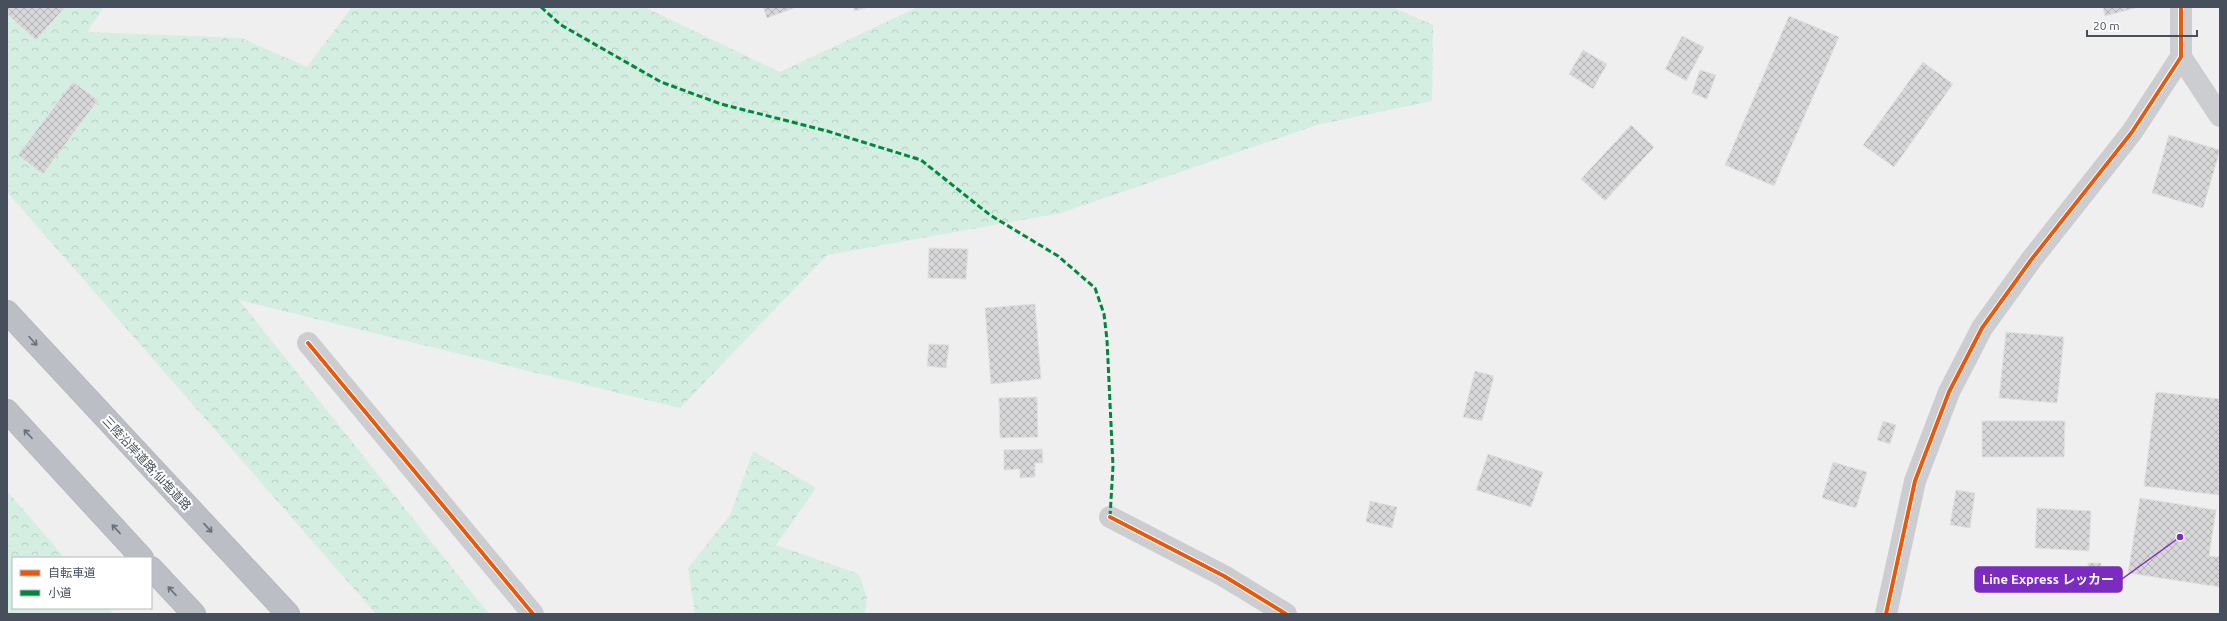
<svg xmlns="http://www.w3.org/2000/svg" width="2227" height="621" font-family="Ubuntu,'Noto Sans JP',sans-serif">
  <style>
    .forest { fill: url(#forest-crowns) }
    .building { fill: url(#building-cross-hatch); stroke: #e1e1e2 }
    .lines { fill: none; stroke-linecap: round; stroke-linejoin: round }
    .motorway-casing { stroke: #b5b8be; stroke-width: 24 }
    .minor { stroke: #cbcdd0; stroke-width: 22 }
    .tertiary { stroke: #cbcdd0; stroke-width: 22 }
    .motorway { stroke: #bbbfc5; stroke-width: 22 }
    .quiet { stroke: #00873e; stroke-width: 3; stroke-dasharray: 6 3; stroke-linecap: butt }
    .cycleway-casing { stroke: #fff; stroke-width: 6 }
    .cycleway { stroke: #e8590c; stroke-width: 4 }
    .oneway { stroke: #69717b }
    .labels { text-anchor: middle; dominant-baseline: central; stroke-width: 4; stroke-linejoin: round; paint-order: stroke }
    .street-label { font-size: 12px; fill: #464f5b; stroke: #fff }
    .leader { fill: none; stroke: #7b2cbf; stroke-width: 1.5 }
    .callout-dot { fill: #7b2cbf; stroke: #fff; stroke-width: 1.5 }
    .callout { fill: #7b2cbf; stroke: #7b2cbf; stroke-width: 1.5 }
    .callout-label { font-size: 13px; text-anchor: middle; font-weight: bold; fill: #fff }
  </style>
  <defs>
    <pattern id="forest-crowns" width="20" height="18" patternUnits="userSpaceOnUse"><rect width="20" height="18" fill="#d4eee1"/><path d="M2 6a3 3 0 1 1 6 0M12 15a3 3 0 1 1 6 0" fill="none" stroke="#b7cec3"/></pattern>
    <pattern id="building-cross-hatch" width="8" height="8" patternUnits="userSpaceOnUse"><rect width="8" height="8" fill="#d7d7d9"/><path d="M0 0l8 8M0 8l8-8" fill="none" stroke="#b0b1b3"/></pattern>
  </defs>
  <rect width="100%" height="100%" fill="#f0efef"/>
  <path class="forest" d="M7,7H104L87,32L241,38L307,67L352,7H644L780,72L918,7H1392L1433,25L1432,101L1317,125L1061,213L827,255L680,408L239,300L489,614H376L7,192Z
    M753,451L816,488L776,545L859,574L867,598L865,614H695L688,568L730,515Z
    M7,491L65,558H13V608H109L114,614H7Z"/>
  <path class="building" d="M7,7H65L36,40L7,14Z
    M763,7H797L767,18Z
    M853,7H869L855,11Z
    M2103,7H2139L2105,16Z
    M1789,16L1839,37L1774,186L1725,165Z
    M1682,36L1704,47L1686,81L1665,69Z
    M1583,50L1607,64L1593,89L1569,74Z
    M1923,62L1953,84L1894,167L1863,145Z
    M1700,70L1716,75L1707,99L1692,93Z
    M73,82L98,100L43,174L18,155Z
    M1631,125L1654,147L1605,201L1581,179Z
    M2169,135L2220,150L2203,208L2152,193Z
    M929,248L968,249L966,279L928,278Z
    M1035,304L1041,379L991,384L985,308Z
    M2006,332L2064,337L2057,403L1999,398Z
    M929,344L949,345L946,368L927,366Z
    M1475,371L1494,376L1482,421L1463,417Z
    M2156,392L2220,399L2219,495L2144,486Z
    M1037,397L1038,437L1000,438L999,398Z
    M1883,421L1896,425L1890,444L1877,440Z
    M1982,421H2065L2064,457H1982Z
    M1042,449L1043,463H1035V477L1020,478V469L1004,470V450Z
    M1488,454L1543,472L1531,507L1476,490Z
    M1833,462L1867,472L1856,508L1822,498Z
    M1956,490L1975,493L1970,528L1950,525Z
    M2140,498L2216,510L2209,556L2220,557V587L2128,573Z
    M1370,501L1397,507L1392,528L1366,522Z
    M2037,508L2091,511L2089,551L2035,548Z
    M2088,563H2101V587H2088Z"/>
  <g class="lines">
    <defs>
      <path id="motorway" d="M7,312L288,614
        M7,411L142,558
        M151,568L194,614"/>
    </defs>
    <use href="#motorway" class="motorway-casing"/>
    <path class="minor" d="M2181,57L2220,116
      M308,343L533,614
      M1110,517L1224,576L1286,614"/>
    <path class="tertiary" d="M1886,614L1915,481L1949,392L1982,328L2031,260L2132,132L2181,57V7"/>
    <use href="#motorway" class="motorway"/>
    <path class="quiet" d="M541,7L561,25L661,82L721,104L827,131L921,160L990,215L1058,256L1095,288L1104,314L1107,340L1113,466L1110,517"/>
    <defs>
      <path id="cycleway" d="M308,343L533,614
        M1110,517L1224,576L1286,614
        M1886,614L1915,481L1949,392L1982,328L2031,260L2132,132L2181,57V7"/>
    </defs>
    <use href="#cycleway" class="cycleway-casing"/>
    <use href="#cycleway" class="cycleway"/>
  </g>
  <defs><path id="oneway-shaft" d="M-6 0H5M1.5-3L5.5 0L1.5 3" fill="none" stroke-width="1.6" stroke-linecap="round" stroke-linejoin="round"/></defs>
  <g class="oneway">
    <use href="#oneway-shaft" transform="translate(33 341) rotate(48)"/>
    <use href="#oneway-shaft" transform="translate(28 434) rotate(-133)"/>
    <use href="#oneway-shaft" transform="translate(208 528) rotate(47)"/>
    <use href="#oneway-shaft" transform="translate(116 529) rotate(-133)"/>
    <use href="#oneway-shaft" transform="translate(172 591) rotate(-133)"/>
  </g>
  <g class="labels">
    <g class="street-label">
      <text transform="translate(147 463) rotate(47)">三陸沿岸道路;仙塩道路</text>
    </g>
  </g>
  <path class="leader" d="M2180 537L2122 579"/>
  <circle class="callout-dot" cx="2180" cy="537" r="4"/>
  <rect class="callout" x="1975" y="567" width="147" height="25" rx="4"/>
  <g class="callout-label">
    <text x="2048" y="584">Line Express レッカー</text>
  </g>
  <rect width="2227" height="621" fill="none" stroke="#464f5b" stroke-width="16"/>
  <rect x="12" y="557" width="140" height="52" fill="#ffffff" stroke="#b5b9bd"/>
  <rect x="20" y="570" width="20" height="6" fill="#e8590c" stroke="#b5b9bd"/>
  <text x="48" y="577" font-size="12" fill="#464f5b">自転車道</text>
  <rect x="20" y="590" width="20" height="6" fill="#00873e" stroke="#b5b9bd"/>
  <text x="48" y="597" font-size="12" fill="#464f5b">小道</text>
  <path d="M2087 30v6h110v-6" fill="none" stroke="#464f5b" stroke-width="2"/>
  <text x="2093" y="30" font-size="12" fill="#464f5b" stroke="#ffffff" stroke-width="3" paint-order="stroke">20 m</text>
</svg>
